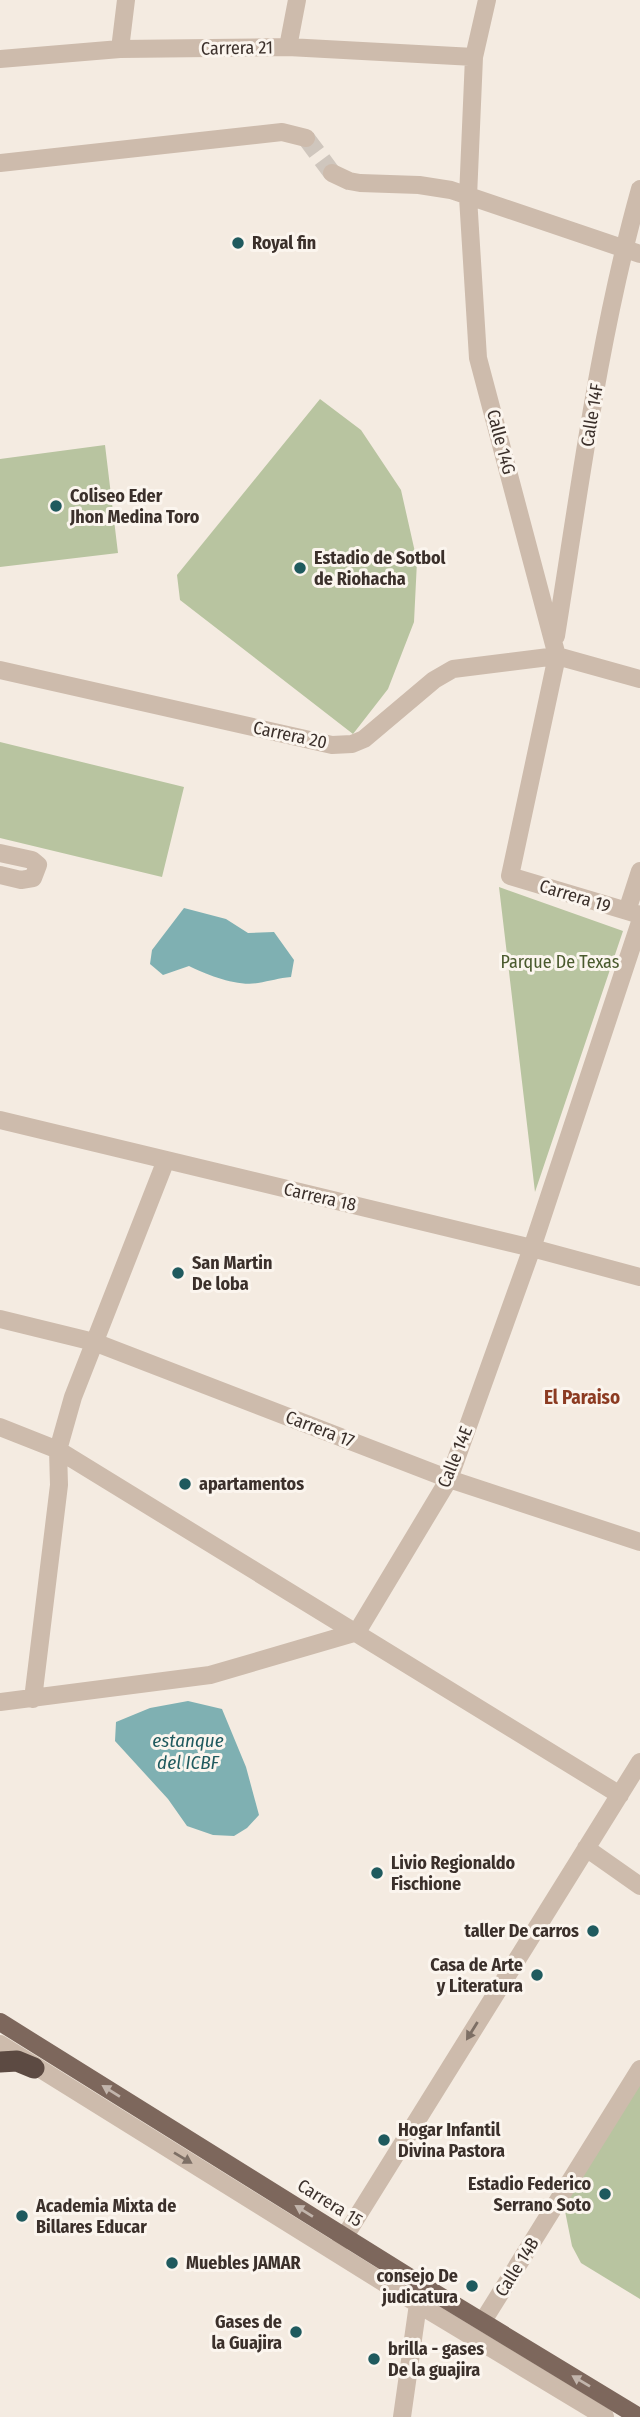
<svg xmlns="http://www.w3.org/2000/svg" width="640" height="2417" font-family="'Fira Sans Condensed',sans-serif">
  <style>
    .green { fill: #b8c4a0 }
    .water { fill: #7fb0b2 }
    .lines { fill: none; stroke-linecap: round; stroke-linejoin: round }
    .minor-tunnel { stroke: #cfc6bd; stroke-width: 18; stroke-dasharray: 18 9; stroke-linecap: butt }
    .minor { stroke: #cdbbac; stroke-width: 18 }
    .major { stroke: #7d675c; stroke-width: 18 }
    .highway { stroke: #5c4a42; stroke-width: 21 }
    .oneway { fill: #7d6f65 }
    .oneway2 { fill: #c2b5ac }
    .poi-dot { fill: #1f5a5e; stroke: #fbf5ee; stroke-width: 2.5 }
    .labels { text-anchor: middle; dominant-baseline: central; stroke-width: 6; stroke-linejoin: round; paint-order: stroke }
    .street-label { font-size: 18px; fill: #3b302b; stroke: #fbf5ee }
    .poi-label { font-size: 18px; font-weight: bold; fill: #3b302b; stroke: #fbf5ee; text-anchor: start }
    .park-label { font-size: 18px; fill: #4a5a2e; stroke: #fbf5ee }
    .neighbourhood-label { font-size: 19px; font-weight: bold; fill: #8c3b22; stroke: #fbf5ee }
    .water-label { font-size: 19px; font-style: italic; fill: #1f5a5e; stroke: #fbf5ee }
  </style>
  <rect width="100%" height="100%" fill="#f4ebe1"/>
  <path class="green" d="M320,399L361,430L401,490L417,561L414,622L388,689L353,734L180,600L177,575Z
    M105,445L118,553L0,567V459Z
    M0,742L184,787L162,877L0,838Z
    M499,887L623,931L535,1192Z
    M640,2081V2299L581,2263L572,2246L564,2206Z"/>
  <path class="water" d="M184,908L226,919L248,933L274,932L294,960L291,977C279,978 270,981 258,983C238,987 207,975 189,966L163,975L150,964L152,950Z
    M188,1701L222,1709L246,1767L259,1815L247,1828L234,1836L213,1835L187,1826L168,1799L115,1741L116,1722L150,1708Z"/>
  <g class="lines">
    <path class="minor-tunnel" d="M306,138L332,173"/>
    <path class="minor" d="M487,0L474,57L468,197L478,358L557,656L510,876L640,915
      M288,47L297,0
      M120,49L126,0
      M0,59L120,49L288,47L474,57
      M0,163L282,132L306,138
      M332,173L349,181L360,183L419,185L451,190L640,254
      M556,636C580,487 599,335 640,189
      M0,670L332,745L352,744L364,739L434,680L453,669L557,656L640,679
      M0,853L32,860L38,865L33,878L21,880L0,875
      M627,911L640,871
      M0,1120L532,1248L640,1277
      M0,1319L94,1342L449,1479L640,1542
      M0,1427L58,1450L620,1795
      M33,1699L59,1485L58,1450L73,1397L166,1160
      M0,1702L210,1675L357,1632L449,1479L532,1248L640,922
      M586,1848L640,1886
      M0,2044L418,2304L605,2417
      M337,2249L640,1762
      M483,2321L640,2069
      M402,2417L418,2304L421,2297"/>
    <path class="major" d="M0,2022L425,2287L639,2417"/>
    <path class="highway" d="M0,2062L17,2061L34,2068"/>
  </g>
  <defs><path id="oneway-solid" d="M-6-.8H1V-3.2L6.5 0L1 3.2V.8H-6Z" transform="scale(1.75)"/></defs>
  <g class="oneway">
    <use href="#oneway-solid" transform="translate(472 2031) rotate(122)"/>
    <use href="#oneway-solid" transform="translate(183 2158) rotate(31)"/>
  </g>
  <g class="oneway2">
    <use href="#oneway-solid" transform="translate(111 2091) rotate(-148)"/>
    <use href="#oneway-solid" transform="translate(304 2211) rotate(-148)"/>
    <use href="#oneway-solid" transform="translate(581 2381) rotate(-149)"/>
  </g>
  <g class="poi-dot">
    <circle cx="238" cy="243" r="7"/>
    <circle cx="56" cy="506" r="7"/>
    <circle cx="300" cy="568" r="7"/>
    <circle cx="178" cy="1273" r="7"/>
    <circle cx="185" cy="1484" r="7"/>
    <circle cx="377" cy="1873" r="7"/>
    <circle cx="593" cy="1931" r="7"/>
    <circle cx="537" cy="1975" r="7"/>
    <circle cx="384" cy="2140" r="7"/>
    <circle cx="605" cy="2194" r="7"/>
    <circle cx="22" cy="2216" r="7"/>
    <circle cx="172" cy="2263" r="7"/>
    <circle cx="472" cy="2286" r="7"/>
    <circle cx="296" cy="2332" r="7"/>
    <circle cx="374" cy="2359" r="7"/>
  </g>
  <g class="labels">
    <g class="street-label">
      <text transform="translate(237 48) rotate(-1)">Carrera 21</text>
      <text transform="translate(592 415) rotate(-81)">Calle 14F</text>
      <text transform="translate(501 442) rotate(75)">Calle 14G</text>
      <text transform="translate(290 735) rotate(12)">Carrera 20</text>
      <text transform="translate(575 896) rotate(17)">Carrera 19</text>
      <text transform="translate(320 1197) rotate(13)">Carrera 18</text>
      <text transform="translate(320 1429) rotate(21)">Carrera 17</text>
      <text transform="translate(455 1457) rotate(-68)">Calle 14E</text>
      <text transform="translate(330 2203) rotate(32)">Carrera 15</text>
      <text transform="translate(517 2267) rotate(-58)">Calle 14B</text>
    </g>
    <g class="poi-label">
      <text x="252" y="243">Royal fin</text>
      <text x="70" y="496">Coliseo Eder<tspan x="70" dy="21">Jhon Medina Toro</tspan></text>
      <text x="314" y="558">Estadio de Sotbol<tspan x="314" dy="21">de Riohacha</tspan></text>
      <text x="192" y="1263">San Martin<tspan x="192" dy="21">De loba</tspan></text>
      <text x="199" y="1484">apartamentos</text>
      <text x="391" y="1863">Livio Regionaldo<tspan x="391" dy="21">Fischione</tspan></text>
      <text x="579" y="1931" text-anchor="end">taller De carros</text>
      <text x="523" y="1965" text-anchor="end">Casa de Arte<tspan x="523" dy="21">y Literatura</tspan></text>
      <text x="398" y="2130">Hogar Infantil<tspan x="398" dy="21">Divina Pastora</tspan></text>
      <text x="591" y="2184" text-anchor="end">Estadio Federico<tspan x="591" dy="21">Serrano Soto</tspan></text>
      <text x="36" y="2206">Academia Mixta de<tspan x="36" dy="21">Billares Educar</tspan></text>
      <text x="186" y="2263">Muebles JAMAR</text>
      <text x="458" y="2276" text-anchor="end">consejo De<tspan x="458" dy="21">judicatura</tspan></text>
      <text x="282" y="2322" text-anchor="end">Gases de<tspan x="282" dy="21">la Guajira</tspan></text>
      <text x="388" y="2349">brilla - gases<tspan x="388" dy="21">De la guajira</tspan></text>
    </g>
    <g class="park-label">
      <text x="560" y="962">Parque De Texas</text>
    </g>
    <g class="neighbourhood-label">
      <text x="582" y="1397">El Paraiso</text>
    </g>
    <g class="water-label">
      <text x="188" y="1740">estanque<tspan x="188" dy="22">del ICBF</tspan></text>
    </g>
  </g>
</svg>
